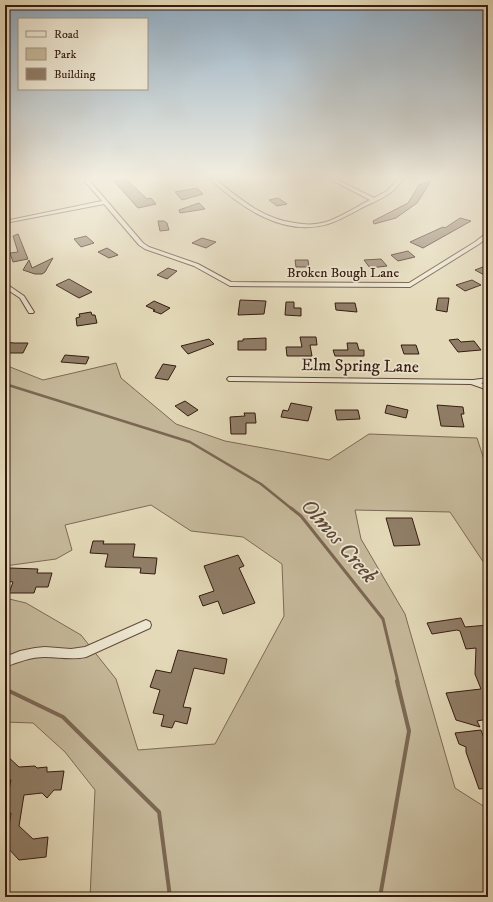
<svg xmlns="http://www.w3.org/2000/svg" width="493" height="902" font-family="'IM FELL DW Pica',serif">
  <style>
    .green { fill: #c6ba9c; stroke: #7e6a56 }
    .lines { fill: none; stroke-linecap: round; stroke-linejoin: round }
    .stream-far2 { stroke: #7b6753; stroke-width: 2.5 }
    .stream-far1 { stroke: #7b6753; stroke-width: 3 }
    .stream { stroke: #7b6753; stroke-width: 4 }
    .building { fill: #907e68; stroke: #361b10 }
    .minor-casing { stroke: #624b3a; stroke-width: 2 }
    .minor { fill: #ede7d2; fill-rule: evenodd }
    .labels { text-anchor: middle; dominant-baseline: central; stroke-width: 3.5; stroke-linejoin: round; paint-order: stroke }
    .far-street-label { font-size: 14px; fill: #361b10; stroke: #ede7d2 }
    .street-label { font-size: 17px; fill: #361b10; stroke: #ede7d2 }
    .near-water-label { font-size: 22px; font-style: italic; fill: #5e4737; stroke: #ede7d2 }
  </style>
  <rect width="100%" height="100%" fill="#e4dab9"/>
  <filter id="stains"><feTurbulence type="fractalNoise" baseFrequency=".005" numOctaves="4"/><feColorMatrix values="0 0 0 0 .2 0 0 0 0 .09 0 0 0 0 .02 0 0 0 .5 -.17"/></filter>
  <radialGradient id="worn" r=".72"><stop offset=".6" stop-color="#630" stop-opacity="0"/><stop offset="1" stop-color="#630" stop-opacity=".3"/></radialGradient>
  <path class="green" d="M116,363L121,378L176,424L225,441L329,460L369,434L477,438L488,472V569L450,512L355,510L361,539L405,614L455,788L488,809V897H90L95,790L65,752L33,723L5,722V598L26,603L81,635L116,679L138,750L215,744L284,616L282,564L243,537L191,531L151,505L65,525L72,550L56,559L5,566V365L43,380Z"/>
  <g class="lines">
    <path class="stream-far2" d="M5,384L190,442L261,484L292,509"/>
    <path class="stream-far1" d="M291,508L301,516L383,619L398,682"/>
    <path class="stream" d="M5,689L63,717L159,812L170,897
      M380,897L409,731L397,681"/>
  </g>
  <path class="building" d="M113,180H127L147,199L151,198L156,204L138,208Z
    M431,181L417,203L396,218L374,224L373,221L408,203L419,185Z
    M197,188L203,194L182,200L175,192Z
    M278,198L287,204L277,206L269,200Z
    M199,203L205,209L180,213L179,210Z
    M460,218L471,221L423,248L410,242L443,227L445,228Z
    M158,221H164L167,223L169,230L160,231Z
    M18,234L28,259L13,262L10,253L18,252L13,236Z
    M86,236L94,243L81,247L74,239Z
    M202,238L216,242L206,248L192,243Z
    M107,248L118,255L109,258L98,252Z
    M408,251L415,257L398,261L391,255Z
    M53,258L45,272L42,274H35L23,270L29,260L32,268Z
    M381,259L387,266L370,268L364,260Z
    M295,260H308L309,267H296Z
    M488,265V277L475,270Z
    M168,268L177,271L167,279L157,275Z
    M69,279L92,292L79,298L56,285Z
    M472,280L481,285L465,291L456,285Z
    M438,298H449L447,312L436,310Z
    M240,300L266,301L264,314L238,315Z
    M154,301L170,308L161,314L153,311L155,310L146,306Z
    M286,302H294V308H301V316L285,315Z
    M335,303H355L357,312L336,310Z
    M91,312L92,315H95L97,323L77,326L76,318L80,317L79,314Z
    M300,337H316L317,345H310L312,356H287L286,347H302Z
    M266,338V350H238V341H243V339Z
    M209,339L214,344L188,354L181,346Z
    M458,339L461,342L474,341L481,350L458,352L449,340Z
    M5,342L14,343H28L23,353H5Z
    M347,343H357L359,350H364V356H335L333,350H348Z
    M401,345H416L419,354H404Z
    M65,355L89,357L86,364L61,362Z
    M163,364L176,366L168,380L155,378Z
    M185,401L198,410L188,416L175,406Z
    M291,403L312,407L308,421L281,417L283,410L288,411Z
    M387,405L408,410L406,418L385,413Z
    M437,405L463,407L464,414H461L464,427L441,426Z
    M335,410H358L360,419L337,420Z
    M244,413H255L256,423H246V434H231L230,417L245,416Z
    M386,518H412L420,545L394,546Z
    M93,541H104L103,544H135L133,557L157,558L155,574L140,573L141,568L105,567L108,554L90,553Z
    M238,555L244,566L239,568L255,603L223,614L218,601L203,606L199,596L214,591L204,566Z
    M10,568L38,569L37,573H52L48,587H36L34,593H9L13,582L5,581Z
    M461,618L465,627L488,625V719L477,721L480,727L456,720L446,693L481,689L475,674L476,648L466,649L460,631L457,630L432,634L427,623Z
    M178,650L227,659L224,674L194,668L183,707L191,708L187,724L175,721L172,728L161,726L164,715L153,713L160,690L150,687L156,670L171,673Z
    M481,730L488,749V788L479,789L466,752V747L459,744L455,733Z
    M5,754L19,767L35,766L37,768L47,767V772L64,771L61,790H54L47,798L42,793L24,795L19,826L33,839L48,837L46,857L19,860L6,846L11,813L5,814V795H8L11,780H5Z"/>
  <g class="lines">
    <defs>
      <path id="minor" d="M83,179H88L143,243L149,247L198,264L231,282L409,283L475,242L488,232V237L479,244L410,287L230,286L194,266L145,249L139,245L104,204L5,223V221L102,201Z
        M210,179H215C240,199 263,219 295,223C305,225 316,225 326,222C341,217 356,207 370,200L330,179H336L374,198L387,191L398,179H403C399,184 395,190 390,193C381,200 368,204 358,210C348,215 338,221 328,224C283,237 242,208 210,179Z
        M5,283L24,296L34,312L33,313H29L20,298L5,288Z
        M229,377L473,380L488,378V382L481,383L488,386V390L471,384L231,381H229L227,379Z
        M146,620L150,622L151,625L150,628L86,657C72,660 59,657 45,657C31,657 18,662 5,667V657L20,651L35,648L45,647L71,649L85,647Z"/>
    </defs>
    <use href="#minor" class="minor-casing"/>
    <use href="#minor" class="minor"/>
  </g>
  <linearGradient id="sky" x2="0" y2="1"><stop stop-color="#8fa9be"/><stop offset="0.58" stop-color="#f3eee0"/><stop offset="1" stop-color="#f3eee0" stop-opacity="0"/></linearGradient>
  <rect width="493" height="306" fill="url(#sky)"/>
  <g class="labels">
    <g class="far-street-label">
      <text x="343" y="273">Broken Bough Lane</text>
    </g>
    <g class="street-label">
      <text transform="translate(360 366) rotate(1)">Elm Spring Lane</text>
    </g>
    <g class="near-water-label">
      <text transform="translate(339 541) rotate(49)">Olmos Creek</text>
    </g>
  </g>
  <rect width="493" height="902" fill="none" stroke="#e4dab9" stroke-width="20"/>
  <rect x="6" y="6" width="481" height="890" fill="none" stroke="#361b10" stroke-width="2"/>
  <rect x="10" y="10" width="473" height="882" fill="none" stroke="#361b10"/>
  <rect x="18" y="18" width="130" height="72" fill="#ede7d2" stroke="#a49584"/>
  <rect x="26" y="31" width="20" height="6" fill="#ede7d2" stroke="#a49584"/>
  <text x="54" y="38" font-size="12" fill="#361b10">Road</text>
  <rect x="26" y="48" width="20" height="12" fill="#c6ba9c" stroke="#a49584"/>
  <text x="54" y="58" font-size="12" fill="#361b10">Park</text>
  <rect x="26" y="68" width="20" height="12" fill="#907e68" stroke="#a49584"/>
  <text x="54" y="78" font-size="12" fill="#361b10">Building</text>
  <rect width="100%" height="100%" filter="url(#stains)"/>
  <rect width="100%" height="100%" fill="url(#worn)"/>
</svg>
